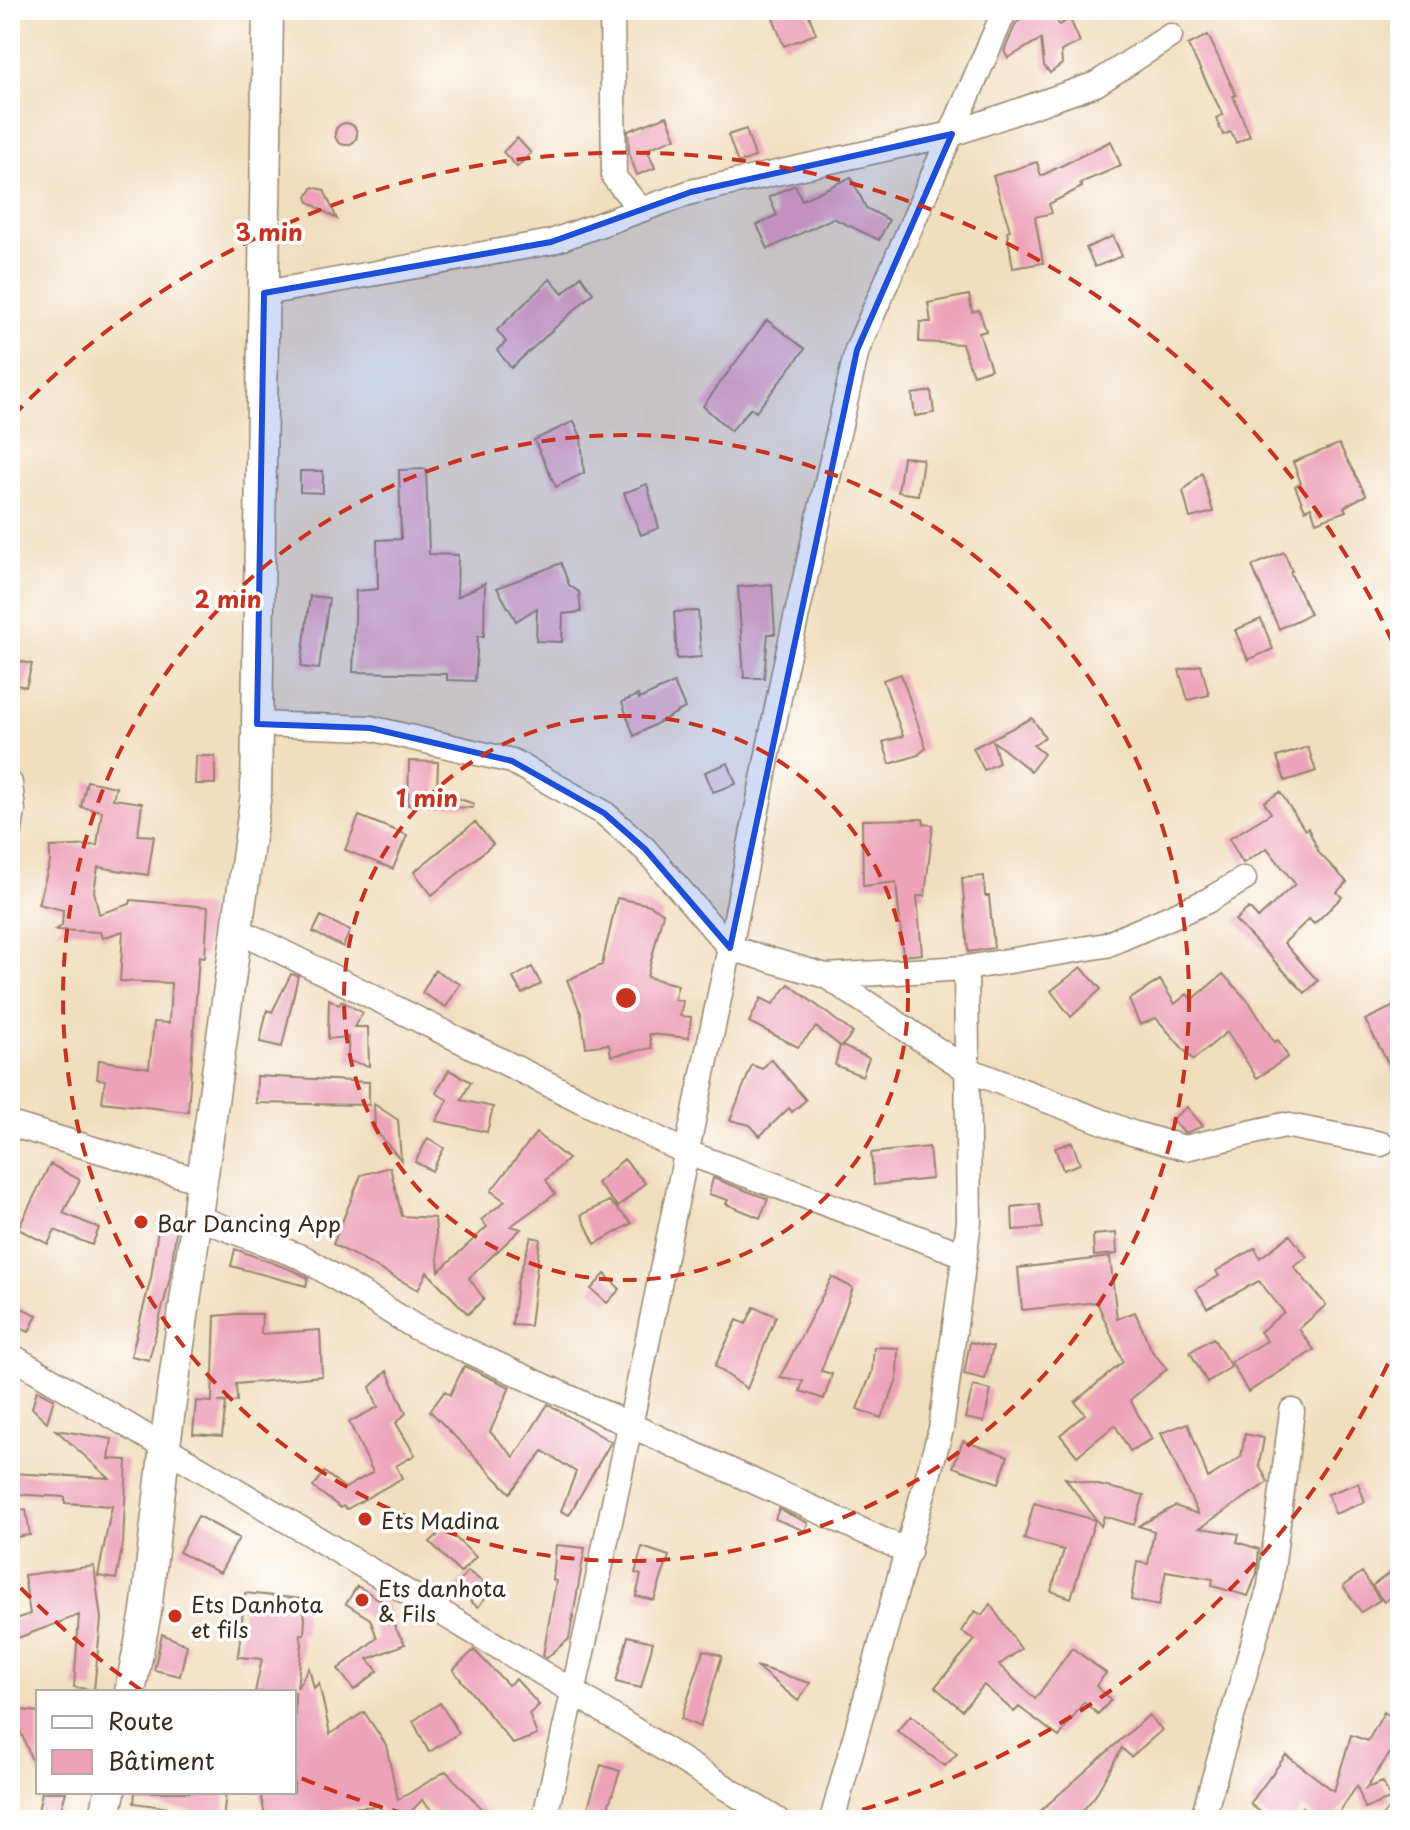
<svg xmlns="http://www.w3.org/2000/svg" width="1410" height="1830" font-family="'Playpen Sans',sans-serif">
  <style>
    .building { fill: #eda2b9 }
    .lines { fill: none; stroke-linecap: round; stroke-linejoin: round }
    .minor-casing { stroke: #96846e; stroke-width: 27 }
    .tertiary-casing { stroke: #96846e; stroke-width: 33 }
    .minor { stroke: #fff; stroke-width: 24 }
    .tertiary { stroke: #fff; stroke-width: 30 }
    .marked { fill: #1d4ed8; fill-opacity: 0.2; stroke: #1d4ed8; stroke-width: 6; stroke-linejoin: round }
    .ring { fill: none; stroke: #c8321e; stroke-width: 4; stroke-dasharray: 14 10 }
    .poi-dot { fill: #c8321e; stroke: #fff; stroke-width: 3 }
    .labels { text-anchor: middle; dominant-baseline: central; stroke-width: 7; stroke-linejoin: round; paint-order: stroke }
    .poi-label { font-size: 22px; fill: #3b2a1e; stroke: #fff; text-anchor: start }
    .centre { fill: #c8321e; stroke: #fff; stroke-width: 4 }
    .ring-label { font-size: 24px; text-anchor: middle; font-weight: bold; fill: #c8321e; stroke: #fff; stroke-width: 7; stroke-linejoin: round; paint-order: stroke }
  </style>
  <rect width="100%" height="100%" fill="#fff"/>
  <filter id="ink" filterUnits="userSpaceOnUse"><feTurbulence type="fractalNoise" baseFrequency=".0125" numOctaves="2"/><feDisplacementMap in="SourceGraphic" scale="16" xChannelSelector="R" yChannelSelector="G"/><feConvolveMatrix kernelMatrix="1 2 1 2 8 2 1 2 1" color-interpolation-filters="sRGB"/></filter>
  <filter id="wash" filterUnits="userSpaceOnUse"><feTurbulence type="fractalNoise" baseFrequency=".006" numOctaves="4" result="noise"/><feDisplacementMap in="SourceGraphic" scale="32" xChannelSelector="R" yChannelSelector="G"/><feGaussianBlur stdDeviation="1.8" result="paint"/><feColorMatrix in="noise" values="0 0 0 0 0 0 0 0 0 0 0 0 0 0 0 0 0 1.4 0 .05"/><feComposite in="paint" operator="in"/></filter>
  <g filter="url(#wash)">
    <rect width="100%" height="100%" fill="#f1debe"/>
    <g id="blocks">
      <path class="building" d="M770,10H807L816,34L784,46Z
        M1039,10H1050L1059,25L1070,19L1080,42L1061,51L1062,64L1050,73L1044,66L1041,39L1008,58L1004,51L1016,23Z
        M1208,35L1236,95L1233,96L1250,136L1236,143L1231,132L1223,135L1216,118L1223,115L1188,45Z
        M667,116L676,138L647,149L655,168L637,175L629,153L628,131Z
        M335 134a11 11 0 1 1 22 0a11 11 0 1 1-22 0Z
        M746,129L755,157L738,163L728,135Z
        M517,138L531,153L517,167L503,152Z
        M1111,141L1121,166L1080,183L1082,187L1049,204L1052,213L1035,217L1043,263L1013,268L1007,231L1010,230L993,176L1037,162L1041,176Z
        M851,177L866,208L889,220L879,240L833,218L768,249L757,225L777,215L769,197L795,185L802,200Z
        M313,187L324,190L337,219L309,202L307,197Z
        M1113,236L1122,256L1095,267L1086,248Z
        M581,276L593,293L511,368L497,350L506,342L497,330L550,279L563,293Z
        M969,295L972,312L979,310L986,331L979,333L991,369L973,375L962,344L919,342L920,322H931L928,303Z
        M767,320L805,349L756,412L751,408L731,431L703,406Z
        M931,391L934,413L915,416L912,394Z
        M574,421L581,437L584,473L556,487L534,440Z
        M1339,444L1366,495L1344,507L1346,511L1316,522L1311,507L1305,510L1295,486L1301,483L1293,462Z
        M903,457L923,459L918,495L898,492Z
        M426,469L429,554L458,555L457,597L485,583L484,636H478L475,681L447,680V674L353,672L356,591L378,589L377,540L401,539L399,470Z
        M300,471H323V493L300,492Z
        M1202,473L1213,512L1190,518L1183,491Z
        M647,484L659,528L641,535L624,493Z
        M1284,552L1292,571L1290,572L1310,614L1279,629L1252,566Z
        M561,563L569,585L579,592L581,612L563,614L562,642L536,641L537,608L516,621L497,588Z
        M772,584L775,634H768L764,678H744L738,587Z
        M310,596L329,598L319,669L301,667Z
        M698,611L701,657L677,659L674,612Z
        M1261,619L1273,649L1248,660L1235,630Z
        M10,659L32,664L26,687L10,683Z
        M1201,665L1209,695L1188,700L1179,670Z
        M901,674L926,748L918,755L890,764L883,742L903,736L883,680Z
        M674,683L685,708L634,736L622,702L638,695L639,699Z
        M1032,718L1045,737L1033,745L1044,754L1031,771L993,741L999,763L984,770L973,748Z
        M1308,747L1316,771L1285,781L1277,757Z
        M196,756H215V784H195Z
        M409,761L438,762L437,791L474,804L473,808L408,805Z
        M728,763L736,784L713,792L705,772Z
        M87,781L116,787L113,799L142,803L138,835L154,836L148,875L98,867L94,891L99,914L130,904L131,900L208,907L205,957L199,956L188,1112L102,1102L105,1080L97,1079L99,1060L149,1068L154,1022L169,1023L171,983L120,981L123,931L102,938L100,932L55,930L62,926L63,910L38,904L50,862V847L97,845L102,811L81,807Z
        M1280,792L1305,830L1308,828L1319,853L1347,882L1337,892L1342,897L1314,924L1309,919L1284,943L1318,981L1305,993L1235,920L1249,908L1258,918L1295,884L1267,848L1243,863L1229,839L1271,813L1264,802Z
        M359,816L407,835L393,869L345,850Z
        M923,819L924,824L933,825L925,896H917L922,954L903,956L896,882L863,886L862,820Z
        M475,822L493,844L432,895L414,872Z
        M984,876L985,896H989L994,948L968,952L962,878Z
        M617,898L650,905L663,913L647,977L678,985L674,1000L683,1001L680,1016L691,1017L689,1038L649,1034L652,1048L611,1056L609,1044L586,1047L581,1013L567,980L602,965Z
        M321,916L350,931L343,947L313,932Z
        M532,967L541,984L522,994L513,978Z
        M1081,967L1101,989L1071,1017L1051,991Z
        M435,970L460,984L446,1007L422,993Z
        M291,974L298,976L282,1047L260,1042L267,1010L272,1012Z
        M1223,974L1250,1003L1274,1042L1278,1040L1288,1057L1257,1078L1227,1032L1193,1060L1156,1018L1140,1025L1129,1000L1160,980L1175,1004L1187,994L1192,1000Z
        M789,984L853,1033L842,1046L869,1058L862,1076L835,1065L840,1046L816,1027L798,1047L749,1022L761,998L773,1004Z
        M329,999L339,1005L342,1001L363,1013L354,1027H368L369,1066L348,1061V1037L328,1039Z
        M1400,1003V1027L1392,1031L1400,1045V1085L1365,1020Z
        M771,1059L806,1100L792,1112L789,1108L760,1136L750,1125L730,1120L752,1065L762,1069Z
        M449,1070L471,1082L461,1100L493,1107L487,1132L436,1121L448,1100L436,1093Z
        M257,1076L369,1082V1105L256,1103Z
        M374,1104L398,1120L401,1160L375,1130Z
        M1187,1107L1203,1126L1185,1133L1171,1120Z
        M536,1133L568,1159L546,1180L555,1194L511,1226L521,1229L469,1278L484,1299L468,1314L427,1272L418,1290L333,1244L361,1175L390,1167L402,1216L435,1218L439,1271L487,1227L481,1220L505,1201L491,1191Z
        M428,1138L444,1148L432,1171L415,1162Z
        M1072,1142L1080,1164L1063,1170L1055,1148Z
        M929,1147L932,1179L874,1185L871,1153Z
        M624,1159L645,1183L618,1207L597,1183Z
        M50,1164L80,1180L63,1213L99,1228L92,1245L55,1230L48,1244L18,1229Z
        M713,1178L768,1199L760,1218L726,1204L728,1200L709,1194Z
        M609,1201L632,1223L595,1244L581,1215Z
        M1039,1204L1043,1228L1013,1230L1012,1207Z
        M159,1222L177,1224L170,1278L149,1360L131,1356L151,1278Z
        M1116,1233L1117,1254L1094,1256L1093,1235Z
        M1290,1235L1307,1257L1294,1267L1326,1305L1299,1329L1314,1350L1248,1392L1231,1362L1267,1341L1260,1332L1284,1312L1259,1281L1207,1308L1196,1289L1219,1276L1216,1271L1255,1248L1260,1258Z
        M531,1237L540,1239L530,1326L512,1325L517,1283Z
        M235,1249L297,1272L308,1278L306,1286L231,1266Z
        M1110,1257L1117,1319L1135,1312L1152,1351L1167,1369L1130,1400L1152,1439L1130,1451L1115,1425L1077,1456L1060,1435L1085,1414L1075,1402L1123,1362L1097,1302L1022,1310L1018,1268Z
        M605,1274L620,1289L607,1303L591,1289Z
        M832,1277L853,1288L821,1371L832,1374L824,1399L800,1391L803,1381L780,1377Z
        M10,1303L37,1315L29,1332L10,1324Z
        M754,1307L776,1316L747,1389L715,1366L737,1320L746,1324Z
        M237,1314H262L261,1334L320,1330L322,1376L236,1384L237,1401L218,1402L226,1403L222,1436L193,1434L196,1401L212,1402L215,1316Z
        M1213,1338L1231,1367L1207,1382L1190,1352Z
        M970,1342L993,1347L985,1379L964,1374Z
        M874,1347L898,1348L897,1380L881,1418L857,1409L872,1372Z
        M464,1366L510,1387L490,1432L514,1457L548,1404L611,1442L569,1515L561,1511L576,1472L543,1451L510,1493L430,1411L445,1391L450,1395Z
        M387,1371L406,1413L396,1423L415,1455L396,1466L402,1478L347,1509L343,1506L341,1508L313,1487L324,1472L345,1488L373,1472L349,1422L378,1407L370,1387Z
        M973,1386L991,1390L984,1422L965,1418Z
        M37,1390L54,1399L47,1422L32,1408Z
        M1188,1423L1208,1478L1241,1457L1245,1434L1264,1438L1259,1465L1268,1482L1200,1528L1239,1534L1237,1542L1259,1549L1257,1573L1248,1596L1212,1586L1213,1579L1166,1571L1159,1606L1131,1600L1137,1562L1148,1564L1154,1531L1138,1526L1175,1506L1198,1514L1161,1433Z
        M56,1430L112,1439L109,1459L127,1460L123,1544L116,1579L98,1576L112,1506L65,1503V1497L12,1494L10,1473L109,1478Z
        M963,1441L1008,1456L999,1483L953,1467Z
        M1065,1478L1144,1495L1134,1525L1104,1516L1101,1526Z
        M1358,1483L1365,1502L1335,1514L1328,1494Z
        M1034,1503L1095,1520L1071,1598L1051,1591L1064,1550L1024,1539Z
        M26,1509L30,1535L10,1538V1511Z
        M779,1509L808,1523L805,1531L775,1519Z
        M198,1516L239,1538L220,1573L179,1552Z
        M445,1528L476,1557L460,1573L430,1542Z
        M556,1545L585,1548L569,1639L546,1658L543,1656L556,1581L553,1580Z
        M642,1547L669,1556L654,1600L636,1596L641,1575L635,1573Z
        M1400,1565V1590L1384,1602L1372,1586Z
        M94,1566L101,1619L94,1690L74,1687L79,1615L10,1641V1621L30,1614L24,1575Z
        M468,1571L492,1589L478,1607L454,1589Z
        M1362,1572L1380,1600L1361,1612L1343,1586Z
        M357,1586L387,1604L394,1626L405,1644L368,1659L378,1671L354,1690L338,1669L377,1638L370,1619L346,1604Z
        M245,1593L301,1599L305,1619L304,1634H300L302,1644L297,1688L309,1668L314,1688L319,1683L330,1734L364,1712L386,1745L398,1800L446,1771L493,1820H442L422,1800L403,1820H365L382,1810L378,1806L335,1809L336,1820H266L260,1792H294L295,1692H255L262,1659L238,1657Z
        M990,1604L1021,1649L999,1665L1035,1699L1072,1648L1106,1673L1096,1686L1111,1700L1098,1714L1084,1702L1059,1737L1019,1707L1014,1712L984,1685L962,1710L935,1687L975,1640L961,1631L975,1611L982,1615Z
        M162,1634L187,1645L180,1676L154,1670Z
        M628,1636L653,1642L641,1688L616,1682Z
        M474,1650L508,1685L516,1679L539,1705L529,1714L537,1735L513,1744L453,1670Z
        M704,1650L722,1656L700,1727L681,1719Z
        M756,1666L810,1683L798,1701Z
        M440,1703L459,1733L429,1752L413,1721Z
        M12,1709L38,1712V1773L37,1774Z
        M1384,1712L1400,1723V1739L1366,1788L1383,1782L1390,1799L1365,1808L1357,1786L1334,1820H1320L1302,1807L1293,1820H1271L1250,1804L1286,1755L1334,1791L1351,1735L1368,1741Z
        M911,1715L957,1754L945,1766L897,1731Z
        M1149,1715L1162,1730L1131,1757L1122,1748L1095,1796L1075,1820H1030Z
        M601,1765L620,1771L604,1820H584Z
        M42,1792H66L58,1820H36Z
        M135,1792H226L223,1820H197L198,1812L134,1803Z"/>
    </g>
  </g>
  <g filter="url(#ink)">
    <use href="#blocks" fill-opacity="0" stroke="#96846e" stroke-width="2"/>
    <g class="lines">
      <defs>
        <path id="minor" d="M612,10L614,177L641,210
          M264,293L551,242L691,192L952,134L1096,84L1170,36
          M257,724L370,728L512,761L604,813L645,849L730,948L785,667L857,350L1005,10
          M10,783L13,810L10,830
          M238,930L685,1152L965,1255
          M826,976L966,1069L1132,1133L1185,1148L1284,1125L1381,1144
          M10,1124L204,1182
          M199,1218L304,1258L417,1328L909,1552
          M10,1355L574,1692L777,1820
          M544,1820C612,1531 666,1239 730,948L826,976L966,968L1106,945L1207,901L1244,879
          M832,1820L941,1429L969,1222L966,968
          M1202,1820L1270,1586L1292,1411
          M1395,1820L1400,1816"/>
        <path id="tertiary" d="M130,1692L146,1612L165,1445L256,794L268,10
          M104,1820L110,1792"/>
      </defs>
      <use href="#minor" class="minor-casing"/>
      <use href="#tertiary" class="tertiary-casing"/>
      <use href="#minor" class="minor"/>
      <use href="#tertiary" class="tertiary"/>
    </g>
  </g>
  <path class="marked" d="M952,134L857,350L730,948L645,849L604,813L512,761L370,728L257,724L264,293L551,242L691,192Z"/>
  <g class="ring">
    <circle cx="626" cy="998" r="282"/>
    <circle cx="626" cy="998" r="563"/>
    <path d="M1398 1342A845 845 0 0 1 823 1820M429 1820A845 845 0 0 1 296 1776M141 1690A845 845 0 0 1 13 1580M13 416A845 845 0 0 1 1398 654"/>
  </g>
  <g class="poi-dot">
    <circle cx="141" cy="1222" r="8"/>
    <circle cx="365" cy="1519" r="8"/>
    <circle cx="362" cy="1600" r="8"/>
    <circle cx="175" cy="1616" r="8"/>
  </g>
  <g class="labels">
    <g class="poi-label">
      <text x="157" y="1222">Bar Dancing App</text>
      <text x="381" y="1519">Ets Madina</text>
      <text x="378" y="1587">Ets danhota<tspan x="378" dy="25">&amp; Fils</tspan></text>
      <text x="191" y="1603">Ets Danhota<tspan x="191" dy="25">et fils</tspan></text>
    </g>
  </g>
  <circle cx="626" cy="998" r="12" class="centre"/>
  <g class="ring-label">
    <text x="269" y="241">3 min</text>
    <text x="228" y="608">2 min</text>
    <text x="427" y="807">1 min</text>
  </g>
  <rect width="1410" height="1830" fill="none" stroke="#fff" stroke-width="40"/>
  <rect x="36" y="1690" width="260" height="104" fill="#ffffff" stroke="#b1aaa5" stroke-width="2"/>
  <rect x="52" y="1716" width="40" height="12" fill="#ffffff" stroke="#b1aaa5" stroke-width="2"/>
  <text x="108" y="1730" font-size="24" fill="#3b2a1e">Route</text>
  <rect x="52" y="1750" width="40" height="24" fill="#eda2b9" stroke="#b1aaa5" stroke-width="2"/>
  <text x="108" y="1770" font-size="24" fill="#3b2a1e">Bâtiment</text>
</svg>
